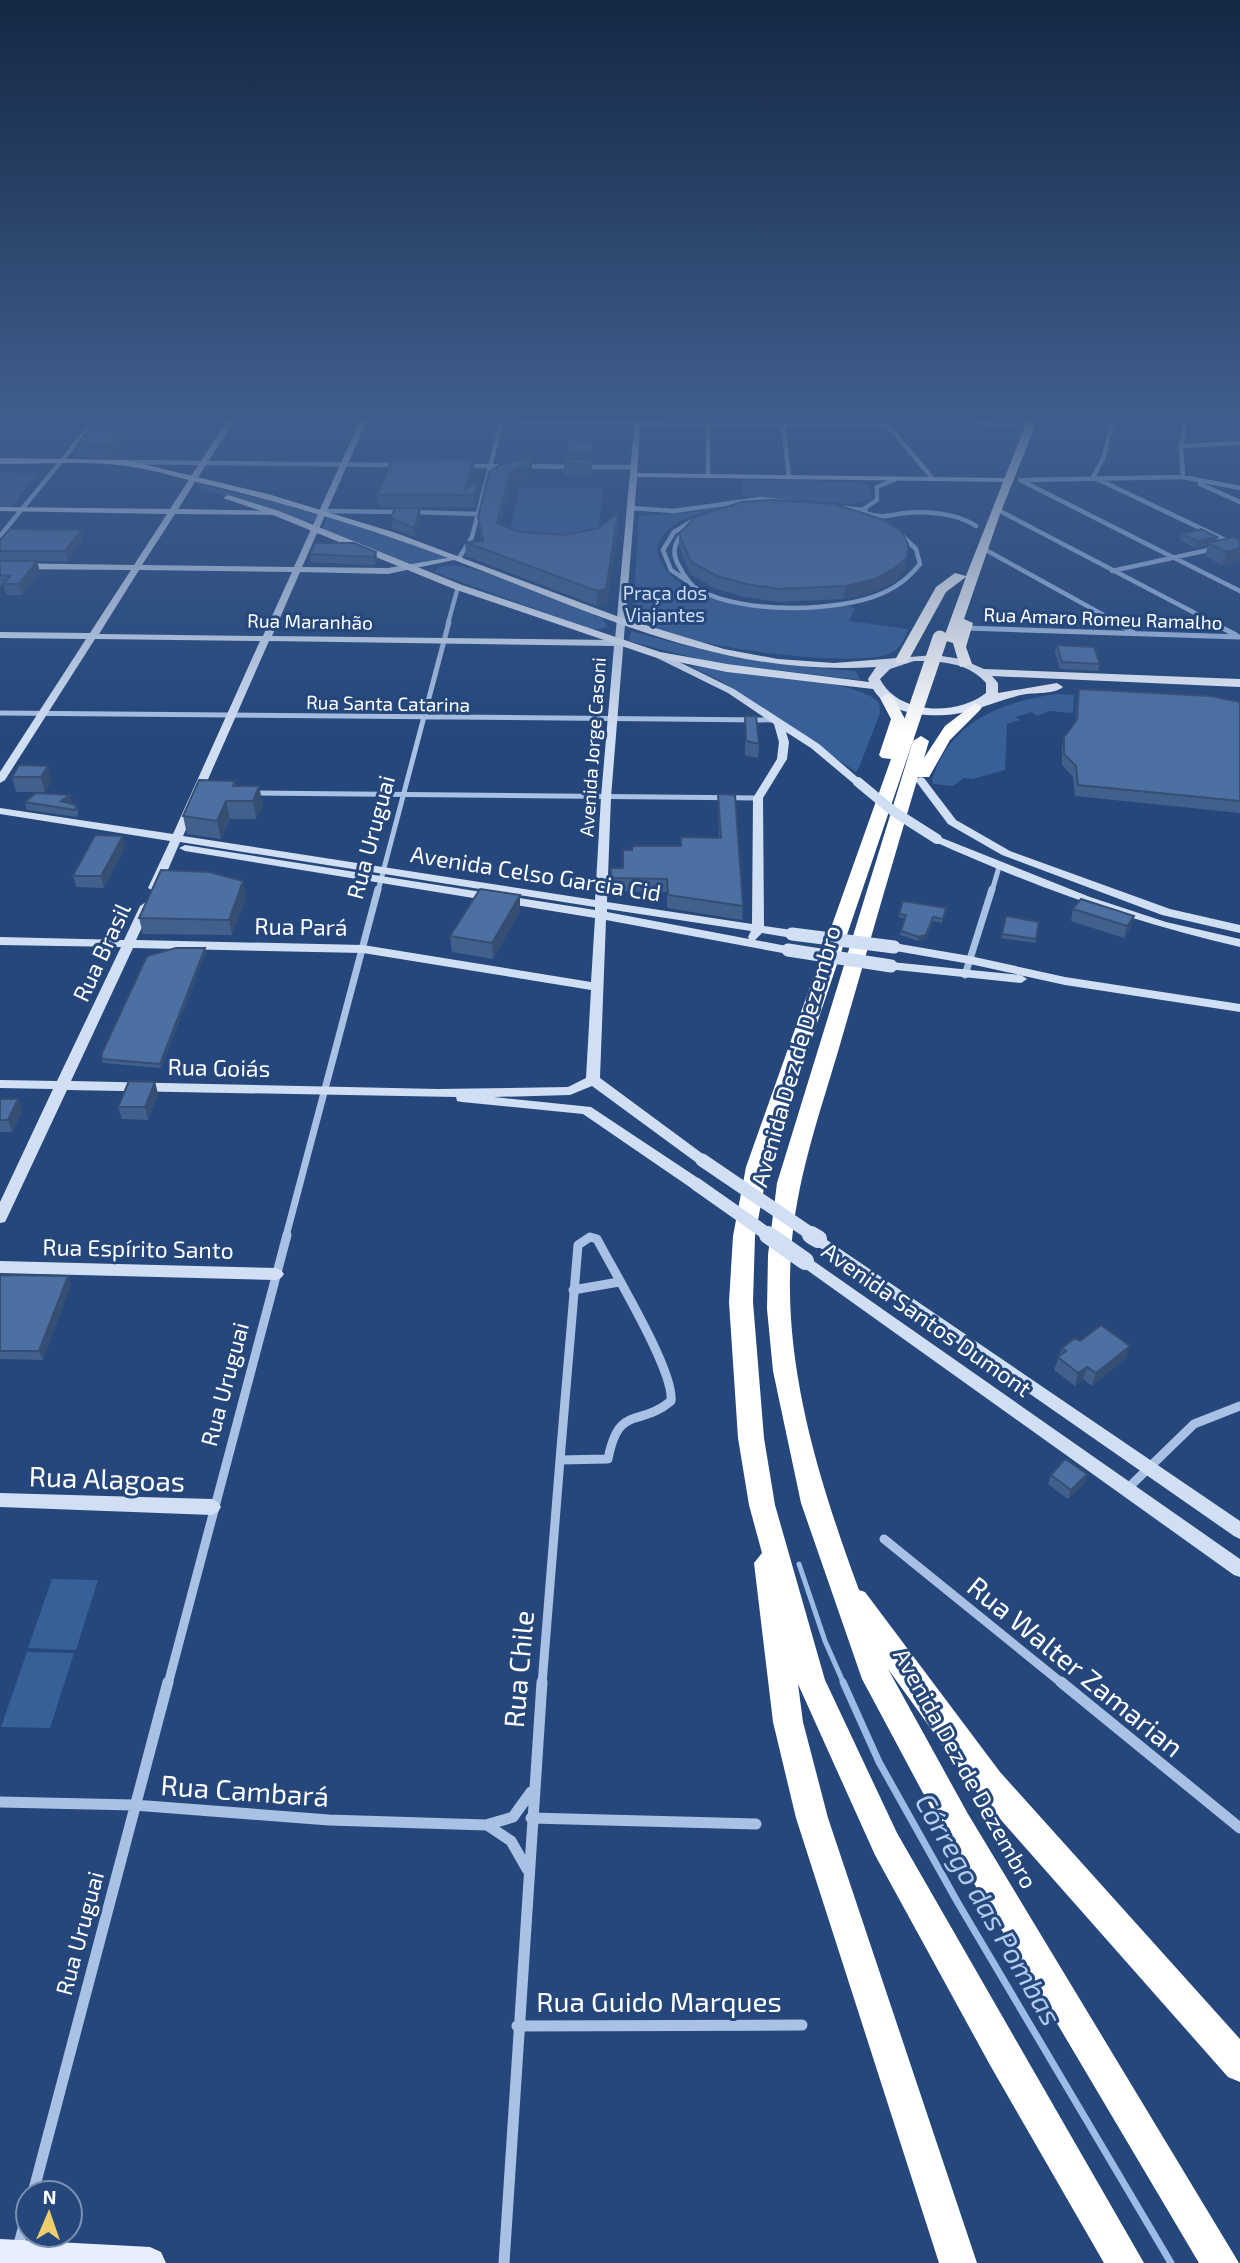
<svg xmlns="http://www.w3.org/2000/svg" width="1240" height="2263" font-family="'Exo 2',sans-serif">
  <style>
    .green { fill: #386098 }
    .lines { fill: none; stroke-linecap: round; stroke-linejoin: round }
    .stream-far1 { stroke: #9cbbe5; stroke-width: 5 }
    .stream { stroke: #9cbbe5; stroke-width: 7 }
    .street-far4 { stroke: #a8c1e4; stroke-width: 4.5 }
    .street-far3 { stroke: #a8c1e4; stroke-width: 5 }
    .street-far2 { stroke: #a8c1e4; stroke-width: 7 }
    .street-far1 { stroke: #a8c1e4; stroke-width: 9 }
    .street { stroke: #a8c1e4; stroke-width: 11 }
    .secondary { fill: #d1dff4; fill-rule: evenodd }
    .primary { fill: #e8effc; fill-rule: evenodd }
    .highway { fill: #fff; fill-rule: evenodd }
    .secondary-bridge-far2 { stroke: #d1dff4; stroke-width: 10 }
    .secondary-bridge-far1 { stroke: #d1dff4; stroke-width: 13 }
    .secondary-bridge { stroke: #d1dff4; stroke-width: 18 }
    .highway-bridge { stroke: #fff; stroke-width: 15 }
    .wall { fill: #42608c }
    .shaded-wall { fill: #364e72 }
    .building { fill: #4d70a3; stroke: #364e72; stroke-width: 2 }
    .labels { text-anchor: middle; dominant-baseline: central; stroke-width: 6; stroke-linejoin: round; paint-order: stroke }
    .far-park-label { font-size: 19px; fill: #cbdcf4; stroke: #25477b }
    .far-street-label { font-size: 19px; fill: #fff; stroke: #25477b }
    .street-label { font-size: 23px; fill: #fff; stroke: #25477b }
    .near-street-label { font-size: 28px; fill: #fff; stroke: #25477b }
    .near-water-label { font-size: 28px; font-style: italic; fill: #b3cbec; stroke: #25477b }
  </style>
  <rect width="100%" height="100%" fill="#25477b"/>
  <path class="green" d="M0,472L37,474L12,506L0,507Z
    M742,479L862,482L869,486L872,499L852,504L743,496Z
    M202,485L311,511L317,515L313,522L308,523L197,487Z
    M520,487L603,488L598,535L509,534Z
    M749,502C721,512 664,512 657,549C666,613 798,606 845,605L855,608L849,621L909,629C904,639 900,650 889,654C849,669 671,645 636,620L633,615L639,516L685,513Z
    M328,515L451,558L414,566L322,530Z
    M455,565L484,572L602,618L608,627L593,630L434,572L440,567Z
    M631,631C706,653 778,666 856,671L860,680L711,662L629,641Z
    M690,666C725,670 862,679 879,703L880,713L860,765L856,772L723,682Z
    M1055,694L1074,695L1073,713L1049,711L1037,716L1031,712L1016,717L1020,720L1007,724L1005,770L972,779L963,778L953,786L933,784L932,780C950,722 999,703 1055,694Z
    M52,1579L98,1580L76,1650L28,1648Z
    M27,1652L74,1653L50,1728L1,1727Z"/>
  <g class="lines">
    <path class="stream-far1" d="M799,1564L825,1641L844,1684"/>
    <path class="stream" d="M843,1682L879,1762L958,1903L1171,2263"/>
    <path class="street-far4" d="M40,416L886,426
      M708,416V476
      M782,416L789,477
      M880,416L933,479
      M967,416L978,422L1015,426
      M1114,416L1103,459L1093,477L1240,547
      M1181,446L1240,443
      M128,462L396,465
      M467,466H504
      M523,466L571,467
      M583,467H634
      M1183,477L1181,446L1187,416
      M896,479L877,487V500L865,508L866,513C880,519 891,515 905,513C928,511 957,513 976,526
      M1020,480L1240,591
      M1025,480L1183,477L1240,488
      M1200,484L1240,502
      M631,508L674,511L760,499L864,510
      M996,509L1214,623
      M323,511L400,512
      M412,512L477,514
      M684,532C674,542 671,553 679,566C683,574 690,586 699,590C743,614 838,613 883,593C899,586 909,577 920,564L916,549L897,531
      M0,536L98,416
      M984,549L1118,623
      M459,558L472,537L503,416
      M1112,571L1213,549
      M690,583L671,570L663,550L674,532L699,517
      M448,623L458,587"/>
    <path class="street-far3" d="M1115,622L1133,632
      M1211,622L1236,635
      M965,628L1240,637
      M0,713L776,720
      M254,793L758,798
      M378,891L449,622
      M992,891L999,867"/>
    <path class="street-far2" d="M965,975L992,889
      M286,1236L378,889"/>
    <path class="street-far1" d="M590,1237L597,1239C613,1270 675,1372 671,1401C639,1428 619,1403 608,1459L560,1460L578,1245Z
      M573,1290L619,1282
      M1127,1489L1194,1424L1240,1406
      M884,1539L1063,1684
      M168,1684L287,1235
      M542,1684L560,1460"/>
    <path class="street" d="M1061,1682L1240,1828
      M0,1802L134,1805L329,1820L486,1825L513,1817L531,1792
      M531,1818L756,1824
      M487,1825L511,1841L527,1869
      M517,2026L802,2025
      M33,2193L168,1682
      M14,2263L28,2210
      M504,2263L542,1682"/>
    <path class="secondary" d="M230,416H237L178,509L276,511L280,513L276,515L175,514L142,565L294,567L362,416H369L302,567L388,568L459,556L463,558L388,574L300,572L272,636L615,640L635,416H641L637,473L1007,478L1011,480L1007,482L637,477L611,797L607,902L752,924L753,798L777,759L779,742L774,724L728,693L655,657V653H661L734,689L819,744L863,782L858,785L854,784L811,748L786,732L789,742L787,759L763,798L764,926L792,930L798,934L792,938L762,933L755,940L792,947L794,950L792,953L788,954L606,920L600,1078L707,1157L709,1160L707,1163H697L592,1086L570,1095L494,1097L591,1107L701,1180L703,1184L701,1188H691L583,1114L462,1102L457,1101L456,1097L67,1090L7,1218L5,1222L0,1223V1202L53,1089L0,1088V1080L57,1081L121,947L0,945V937L124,940L140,906L146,902L152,906L136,940L363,945L591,982L595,918L185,851L179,848L185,845L595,910V907L180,842L160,888L154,891L148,888L170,841L0,814V808L173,834L260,641L95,639L5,780L0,783V772L86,639L0,638V632L90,633L131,570L0,569V563L134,565L167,514L0,511V507L170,509ZM139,570L292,572L263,636L99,634ZM269,641L614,646L601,797L595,900L183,836ZM607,909L751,931L748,937L749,939L607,912ZM133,948L363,953L591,990L586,1078L568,1087L438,1089L71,1081Z
      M920,777L924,778L956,820L1010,851L1170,909L1240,925V933L1162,915L1002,855L948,824L915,780Z
      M937,836L1090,897L1166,922L1240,939V947C1133,923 1033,886 933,841V837Z
      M894,943L970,956L1065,977L1240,1004V1012L1065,985L970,964L890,950L888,947L890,944Z
      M891,962L1021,975L1027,979L1021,983L887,969L885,966Z
      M818,1234L1240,1521V1539L1234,1536L813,1243L810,1239L813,1235Z
      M805,1255L1240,1559V1577L1234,1575L800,1265L797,1261L800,1257Z
      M0,1261L276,1268L281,1270L284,1274L281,1278L276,1280L0,1273Z
      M0,1493L212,1499L218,1502L221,1507L218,1512L212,1515L0,1507Z"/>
    <path class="primary" d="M0,458L126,460L268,494L396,533L619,617L724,649L778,659L834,663L935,655L961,659L984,669L1240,679V687L992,676L998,683V693L1057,683L1063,687C1053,695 1034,692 1021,695C1003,699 987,706 969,711C941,719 890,718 873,689L727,672L654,657L454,589L273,515L223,498L228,495L279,511L462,585L660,652L727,664L869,682L868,679L876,667C721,677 595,613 454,560C372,529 289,504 205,484C179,478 154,470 127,466C85,460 42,464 0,464ZM914,661C940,661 968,662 986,683V693C957,716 898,715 880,679L890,669Z
      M0,2239L150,2247L161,2252L166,2263H0Z"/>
    <path class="highway" d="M1029,416H1039L1000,514L964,619L973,623L966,647L972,664L960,667L953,643L943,640L966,577L946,592L907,663H897L895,660L936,587L955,573L966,576Z
      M887,694L892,695L905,719L901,735H911L914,738L768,1167L755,1236L753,1302L764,1438L775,1505L825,1680L897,1833L1144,2263H1104L990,2065L875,1855L798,1684L803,1722L828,1818L977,2263H939L796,1818L773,1722L754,1563L762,1553L749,1505L738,1438L729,1302L733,1236L746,1167L891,759L882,758L879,755L891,719L880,698Z
      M975,703L982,707L980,710L950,740L929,777H918C891,868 865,958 839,1048C819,1116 795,1183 791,1254C783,1368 820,1484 859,1590L865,1592L1000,1772L1240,2039V2082L1228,2077L978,1794L888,1669L968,1814L1239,2263H1199L946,1836L862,1679L801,1503L773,1371L767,1309L768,1255L777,1183L913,741L921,736L929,741L924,758L945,726Z"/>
    <path class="secondary-bridge-far2" d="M858,782L893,811L937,839"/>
    <path class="secondary-bridge-far1" d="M792,934L894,947
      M788,950L891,966
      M702,1160L814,1236
      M696,1184L770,1236"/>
    <path class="secondary-bridge" d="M768,1235L805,1261
      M811,1235L818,1239"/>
    <path class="highway-bridge" d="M906,738L940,638"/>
  </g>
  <path class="wall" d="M125,426L127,438L113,457H79L77,445Z
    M593,441L591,478L564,475V462L566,459V452Z
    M532,462V475L511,485L501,525L519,532L564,535L618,527L607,604L597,606L466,556L465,542L481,541L478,517Z
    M475,471L471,487L477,482L478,494L475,507H379L377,495Z
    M391,518H421L415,537L392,528Z
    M679,534L905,570L894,582L874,592L843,599L779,602L745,597L716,589L691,575L679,547Z
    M1181,534L1217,537L1216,541H1240V561L1222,565L1205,556L1208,545L1195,548L1180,540Z
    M0,540H83L68,561H37L40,572L22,595H6L4,586H0Z
    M376,552L377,560L375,565L311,562L310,554Z
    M1057,645L1100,664L1098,671L1060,669L1055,652Z
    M1079,689L1240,702V813L1075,796L1073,777L1062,765V748L1064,737L1075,722L1077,700Z
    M745,716L759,744L758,758L745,755Z
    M19,765L52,780L45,792H16L12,777Z
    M236,786L263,804L256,819H230L221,839L187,834L183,816Z
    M718,794L743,906L742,920L667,908V892L611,891V878L623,868L632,850L681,846L719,838L718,807Z
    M25,802H72L71,804L76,805L78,812L77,817L27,810Z
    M125,847L104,888L76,887L73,876Z
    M246,897L232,935L143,934L139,918Z
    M946,908L942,923L933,921L926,939L918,941L900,935L904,918L898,917L899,914Z
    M1073,909L1131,927L1124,938L1071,921Z
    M520,911L493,959L452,952L450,936Z
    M1006,916L1039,922L1036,943L1001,938Z
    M205,948L206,952L161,1068L103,1063L102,1059Z
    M155,1082L158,1094L148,1120L122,1119L118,1107Z
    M0,1099H18L22,1112L12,1132H0Z
    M0,1275L71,1284L43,1360L0,1359Z
    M1080,1341L1126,1358L1092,1386L1083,1379L1075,1386L1054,1370L1062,1348Z
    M1087,1474L1085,1482L1068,1499L1048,1484L1051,1475Z"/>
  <path class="shaded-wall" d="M125,426L127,438L113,457L110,445Z
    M474,459L475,471L468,495L465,490Z
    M532,462V475L511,485L498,537L497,523L510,472Z
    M477,482L478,494L475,507L474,495Z
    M420,508L421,518L415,537L414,528Z
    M618,513V527L607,604L597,606V591Z
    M81,530L83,540L68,561L65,551Z
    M1217,537L1215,543H1208V545L1195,548L1197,541Z
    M1240,548V561L1222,565L1226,552Z
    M376,552L377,560L375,565L374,557Z
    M907,557L905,570L894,582L874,592L843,599L845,586Z
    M37,561L40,572L22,595L19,584Z
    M48,766L52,780L45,792L41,777Z
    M259,786L263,804L256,819L253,801Z
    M70,795L72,802L63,809L61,801Z
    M226,801L230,819L221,839L217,821Z
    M123,836L125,847L104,888L101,876Z
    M243,881L246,897L232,935L229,920Z
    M520,895V911L493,959L492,943Z
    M1134,916L1131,927L1124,938L1127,926Z
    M933,917L926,939L918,941L919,937Z
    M205,948L206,952L161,1068L160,1064Z
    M155,1082L158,1094L148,1120L145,1107Z
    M18,1099L22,1112L12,1132L8,1120Z
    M68,1276L71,1284L43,1360L39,1351Z
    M1130,1346L1126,1358L1092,1386L1096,1373Z
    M1087,1367L1083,1379L1075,1386L1078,1373Z
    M1087,1474L1085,1482L1068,1499L1071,1490Z"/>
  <path class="building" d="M92,426H125L110,445H77Z
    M568,440L593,441L592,453L566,452Z
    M399,458L474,459L465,490L477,482L474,495H377L392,460Z
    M530,458L532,462L510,472L497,523L519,532L564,535L599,528L618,513L606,589L597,591L465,542L483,541L478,517L489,472L501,464Z
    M564,459H591V466L564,462Z
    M772,500L834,504L884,520L901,531L908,544L907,557L895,568L875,579L845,586L780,589L746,584L717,576L691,562L679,534L695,517L742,502Z
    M395,508H420L414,528L391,518Z
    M10,529L81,530L65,551H0V540Z
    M1201,529L1217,537L1197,541L1181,534Z
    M1233,537L1240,541V548L1226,552L1208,543Z
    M315,543H354L376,552L374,557L310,554Z
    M0,561H37L19,584H3L10,576L0,575Z
    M1057,645L1094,647L1100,664L1062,662Z
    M1079,689L1211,696L1240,702V801L1078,785L1076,766L1064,754V737L1077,720Z
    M745,716H756L759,744L746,741Z
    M19,765L48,766L41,777H12Z
    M199,780L235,781L233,786H259L253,801H226L217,821L183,816Z
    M36,793L70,795L61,801L76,805L75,810L25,802Z
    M718,794L735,795L743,906L668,895L667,879L611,878V868H623V850H632V846H681V837L721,838Z
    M95,835L123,836L101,876H73Z
    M161,870L209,872L243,881L229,920L139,918Z
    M480,889L520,895L492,943L450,936Z
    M1081,899L1134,916L1127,926L1073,909Z
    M903,901L946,908L943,919L933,917L926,935L919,937L901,931L906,915L899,914Z
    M1006,916L1039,922L1036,939L1002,934Z
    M176,948H205L160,1064L102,1059V1053L147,956Z
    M129,1081L155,1082L145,1107H118Z
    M0,1099H18L8,1120H0Z
    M0,1275L68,1276L39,1351H0Z
    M1101,1325L1130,1346L1096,1373L1087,1367L1078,1373L1058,1357L1066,1351L1062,1348L1075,1338L1080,1341Z
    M1065,1459L1087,1474L1071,1490L1051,1475Z"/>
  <linearGradient id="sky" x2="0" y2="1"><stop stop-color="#142744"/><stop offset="0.57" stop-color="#405e8d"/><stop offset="1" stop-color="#405e8d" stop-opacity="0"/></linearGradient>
  <rect width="1240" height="733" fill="url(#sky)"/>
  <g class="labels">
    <g class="far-park-label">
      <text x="665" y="592">Praça dos<tspan x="665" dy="22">Viajantes</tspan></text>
    </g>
    <g class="far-street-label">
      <text transform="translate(1103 618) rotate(2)">Rua Amaro Romeu Ramalho</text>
      <text transform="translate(310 621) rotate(1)">Rua Maranhão</text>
      <text transform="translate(388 703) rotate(1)">Rua Santa Catarina</text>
      <text transform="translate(592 747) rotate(-86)">Avenida Jorge Casoni</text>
    </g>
    <g class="street-label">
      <text transform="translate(370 837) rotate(-75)">Rua Uruguai</text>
      <text transform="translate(536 873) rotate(9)">Avenida Celso Garcia Cid</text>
      <text transform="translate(301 926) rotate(1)">Rua Pará</text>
      <text transform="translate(101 952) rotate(-65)">Rua Brasil</text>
      <text transform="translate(795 1056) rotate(-74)">Avenida Dez de Dezembro</text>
      <text transform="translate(219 1067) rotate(1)">Rua Goiás</text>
      <text transform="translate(138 1248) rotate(1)">Rua Espírito Santo</text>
      <text transform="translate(927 1319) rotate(35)">Avenida Santos Dumont</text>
      <text transform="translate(224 1384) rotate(-75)">Rua Uruguai</text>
      <text transform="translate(966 1768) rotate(61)">Avenida Dez de Dezembro</text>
      <text transform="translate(79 1933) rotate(-75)">Rua Uruguai</text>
    </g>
    <g class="near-street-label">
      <text transform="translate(107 1478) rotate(2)">Rua Alagoas</text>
      <text transform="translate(1076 1666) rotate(39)">Rua Walter Zamarian</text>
      <text transform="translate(518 1669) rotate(-85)">Rua Chile</text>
      <text transform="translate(245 1790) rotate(4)">Rua Cambará</text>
      <text x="659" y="2001">Rua Guido Marques</text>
    </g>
    <g class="near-water-label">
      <text transform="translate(989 1909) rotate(60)">Córrego das Pombas</text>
    </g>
  </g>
  <g transform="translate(49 2214) rotate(2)"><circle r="33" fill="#25477b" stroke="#7c91b0" stroke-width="2"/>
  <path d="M0-5L12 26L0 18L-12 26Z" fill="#eecd6d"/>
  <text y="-10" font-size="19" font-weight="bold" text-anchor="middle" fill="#ffffff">N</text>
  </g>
</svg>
